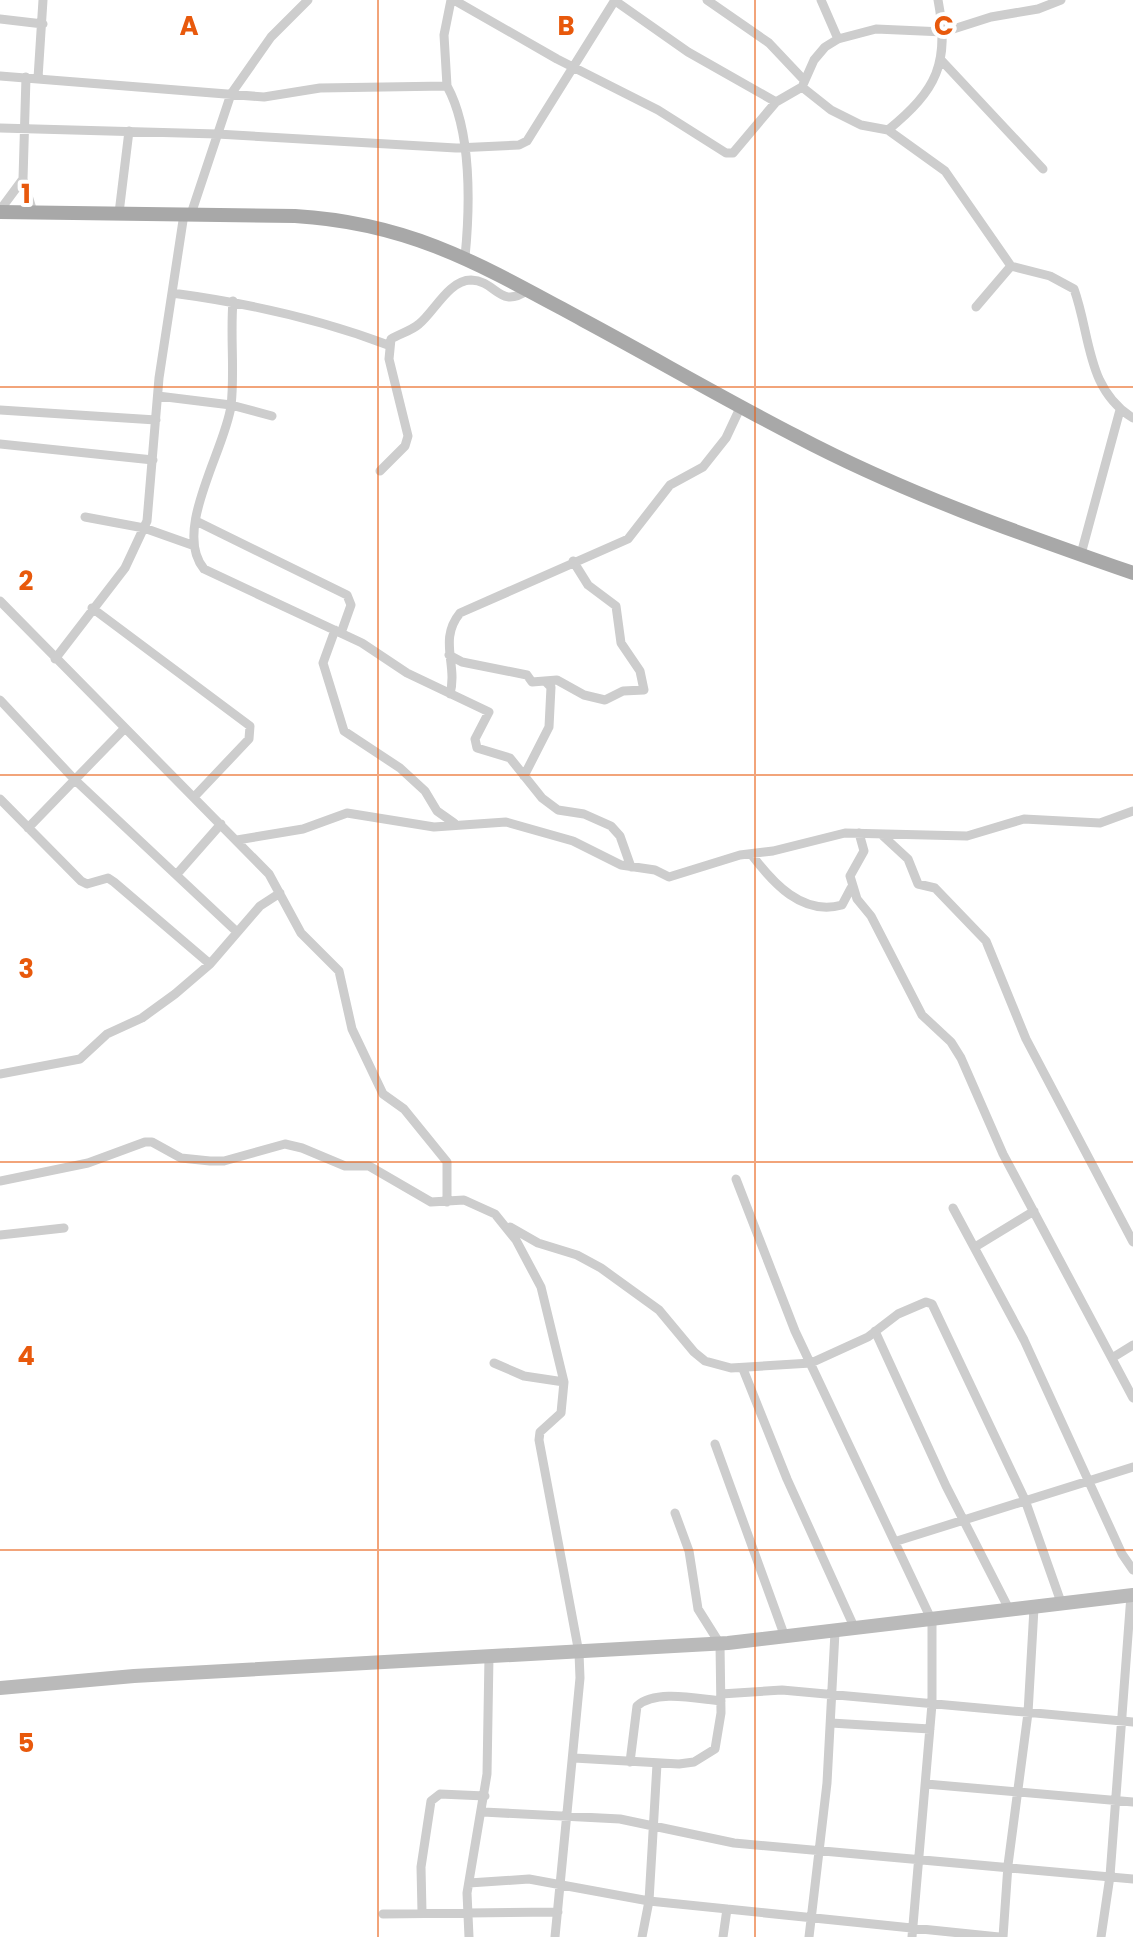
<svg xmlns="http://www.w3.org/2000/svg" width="1133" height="1937" font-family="Poppins,sans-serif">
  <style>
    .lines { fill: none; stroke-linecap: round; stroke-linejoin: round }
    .minor { stroke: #cdcdcd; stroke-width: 9 }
    .secondary { stroke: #bababa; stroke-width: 14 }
    .primary { stroke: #a8a8a8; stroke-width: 14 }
    .grid { fill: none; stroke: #e8590c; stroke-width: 2; stroke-opacity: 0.55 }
    .grid-label { font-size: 26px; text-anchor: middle; font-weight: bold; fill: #e8590c; stroke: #fff; stroke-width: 8; stroke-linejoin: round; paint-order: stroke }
  </style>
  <rect width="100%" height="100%" fill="#fff"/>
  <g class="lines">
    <path class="minor" d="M454,0L557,59L658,110L726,153H733L776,102L802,87L814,60L825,47L838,39L876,29L944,32L991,17L1038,9L1061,0
      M614,0L688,52L776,102
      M707,0L769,43L803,79
      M821,0L838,39
      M0,19L43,24
      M942,61L1043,169
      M0,76L264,97L320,88L447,86C472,131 470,207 465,257
      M26,77L23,179L33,212
      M38,78L43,0
      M447,86L444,35L451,0
      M802,87L831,110L861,125L888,130L945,171L1011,266L1050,276L1074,289C1091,336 1086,389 1133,418
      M0,128L217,134L456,148L519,145L527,141L615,0
      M888,130C937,90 950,63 938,0
      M0,210L23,179
      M119,213L129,131
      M191,214L231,94L271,37L308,0
      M172,293C247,303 317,318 388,345
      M233,301C230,336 235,372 231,406C225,450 172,531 204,569L362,643L407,673L489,712L475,739L477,748L510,758L542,798L558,810L584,814L611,826L620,836L631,867
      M976,307L1011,266
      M158,396L231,405L272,416
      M0,410L156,420
      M0,444L153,460
      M380,471L405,446L408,436L389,359L391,339C399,334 411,331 419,324C434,312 449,280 471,280C497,281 499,310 528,290
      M85,517L144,528L192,545
      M196,521L347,595L351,605L341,633
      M1081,554L1120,410
      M0,601L269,874L301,933L339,971L352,1029L383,1094L404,1109L447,1162V1202
      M92,608L250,726L249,739L195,796
      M335,630L323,663L344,731L400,768L425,791L437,811L454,823
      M449,655L462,662L527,675L532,682L557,680L584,695L605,700L623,691L644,690L640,671L621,643L616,606L588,585L573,561
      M55,659L125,568L147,521L159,378L184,214
      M450,694C458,664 438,640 460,613L628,539L670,485L703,467L726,438L741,406
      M0,700L75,780L237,932
      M524,776L549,727L551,687L546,682
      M0,799L81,881L87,884L108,878L114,882L210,964
      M28,828L124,729
      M859,833L864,851L850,876L857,899L871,916L922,1015L951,1042L961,1058L1003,1154L1133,1398
      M882,835L908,859L918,884L935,888L986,941L1026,1039L1133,1242
      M237,840L303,829L347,813L434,827L506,822L573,841L621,865L655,870L669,877L740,855L773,851L845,833L967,836L1024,819L1100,823L1133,811
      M751,854C773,883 802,916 842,905L851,888
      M177,874L221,824
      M0,1074L80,1059L107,1034L142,1018L175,994L210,964L260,906L280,893
      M736,1179L795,1331L932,1621V1704L912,1937
      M0,1181L88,1163L145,1142H152L181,1158L210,1161H224L285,1144L302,1148L345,1166H369L431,1202L464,1200L495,1214L516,1240L541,1287L564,1382L561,1413L540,1432L539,1440L579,1653L580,1678L555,1937
      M953,1208L1024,1340L1122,1554L1133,1570
      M510,1227L538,1243L577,1255L601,1268L659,1310L694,1352L705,1361L731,1368L811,1363L868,1337L898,1314L926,1302L932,1304L1025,1500L1062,1605
      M0,1235L64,1228
      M975,1247L1034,1211
      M875,1331L946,1486L1010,1611
      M1112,1358L1133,1345
      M494,1363L524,1376L564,1382
      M743,1369L787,1479L855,1629
      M715,1444L785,1637
      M897,1541L1133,1467
      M721,1694L782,1690L1133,1722
      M831,1723L930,1729
      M574,1758L679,1764L694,1762L715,1749L721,1713L720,1644L698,1609L689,1551L675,1513
      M630,1762L637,1706C656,1689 698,1699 721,1701
      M926,1784L1133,1802
      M483,1812L620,1819L734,1843L1133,1879
      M469,1883L529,1879L649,1901L999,1937
      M422,1912L421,1867L431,1801L440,1794L485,1796
      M383,1914L558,1912
      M469,1937L467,1893L487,1774L489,1656
      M642,1937L649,1901L657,1764
      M723,1937L727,1909
      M809,1937L827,1783L835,1632
      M1003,1937L1008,1865L1028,1713L1034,1608
      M1101,1937L1110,1876L1131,1595"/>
    <path class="secondary" d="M0,1688L134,1676L728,1643L1133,1595"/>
    <path class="primary" d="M0,212L295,216C412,223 483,266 583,320C654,358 724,399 796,436C904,493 1018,533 1133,573"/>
  </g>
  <path class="grid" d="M378,0V1937M755,0V1937M0,387H1133M0,775H1133M0,1162H1133M0,1550H1133"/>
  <g class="grid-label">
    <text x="189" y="35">A</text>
    <text x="566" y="35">B</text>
    <text x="944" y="35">C</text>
    <text x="26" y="203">1</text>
    <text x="26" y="590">2</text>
    <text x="26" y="978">3</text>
    <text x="26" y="1365">4</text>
    <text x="26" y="1752">5</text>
  </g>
</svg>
